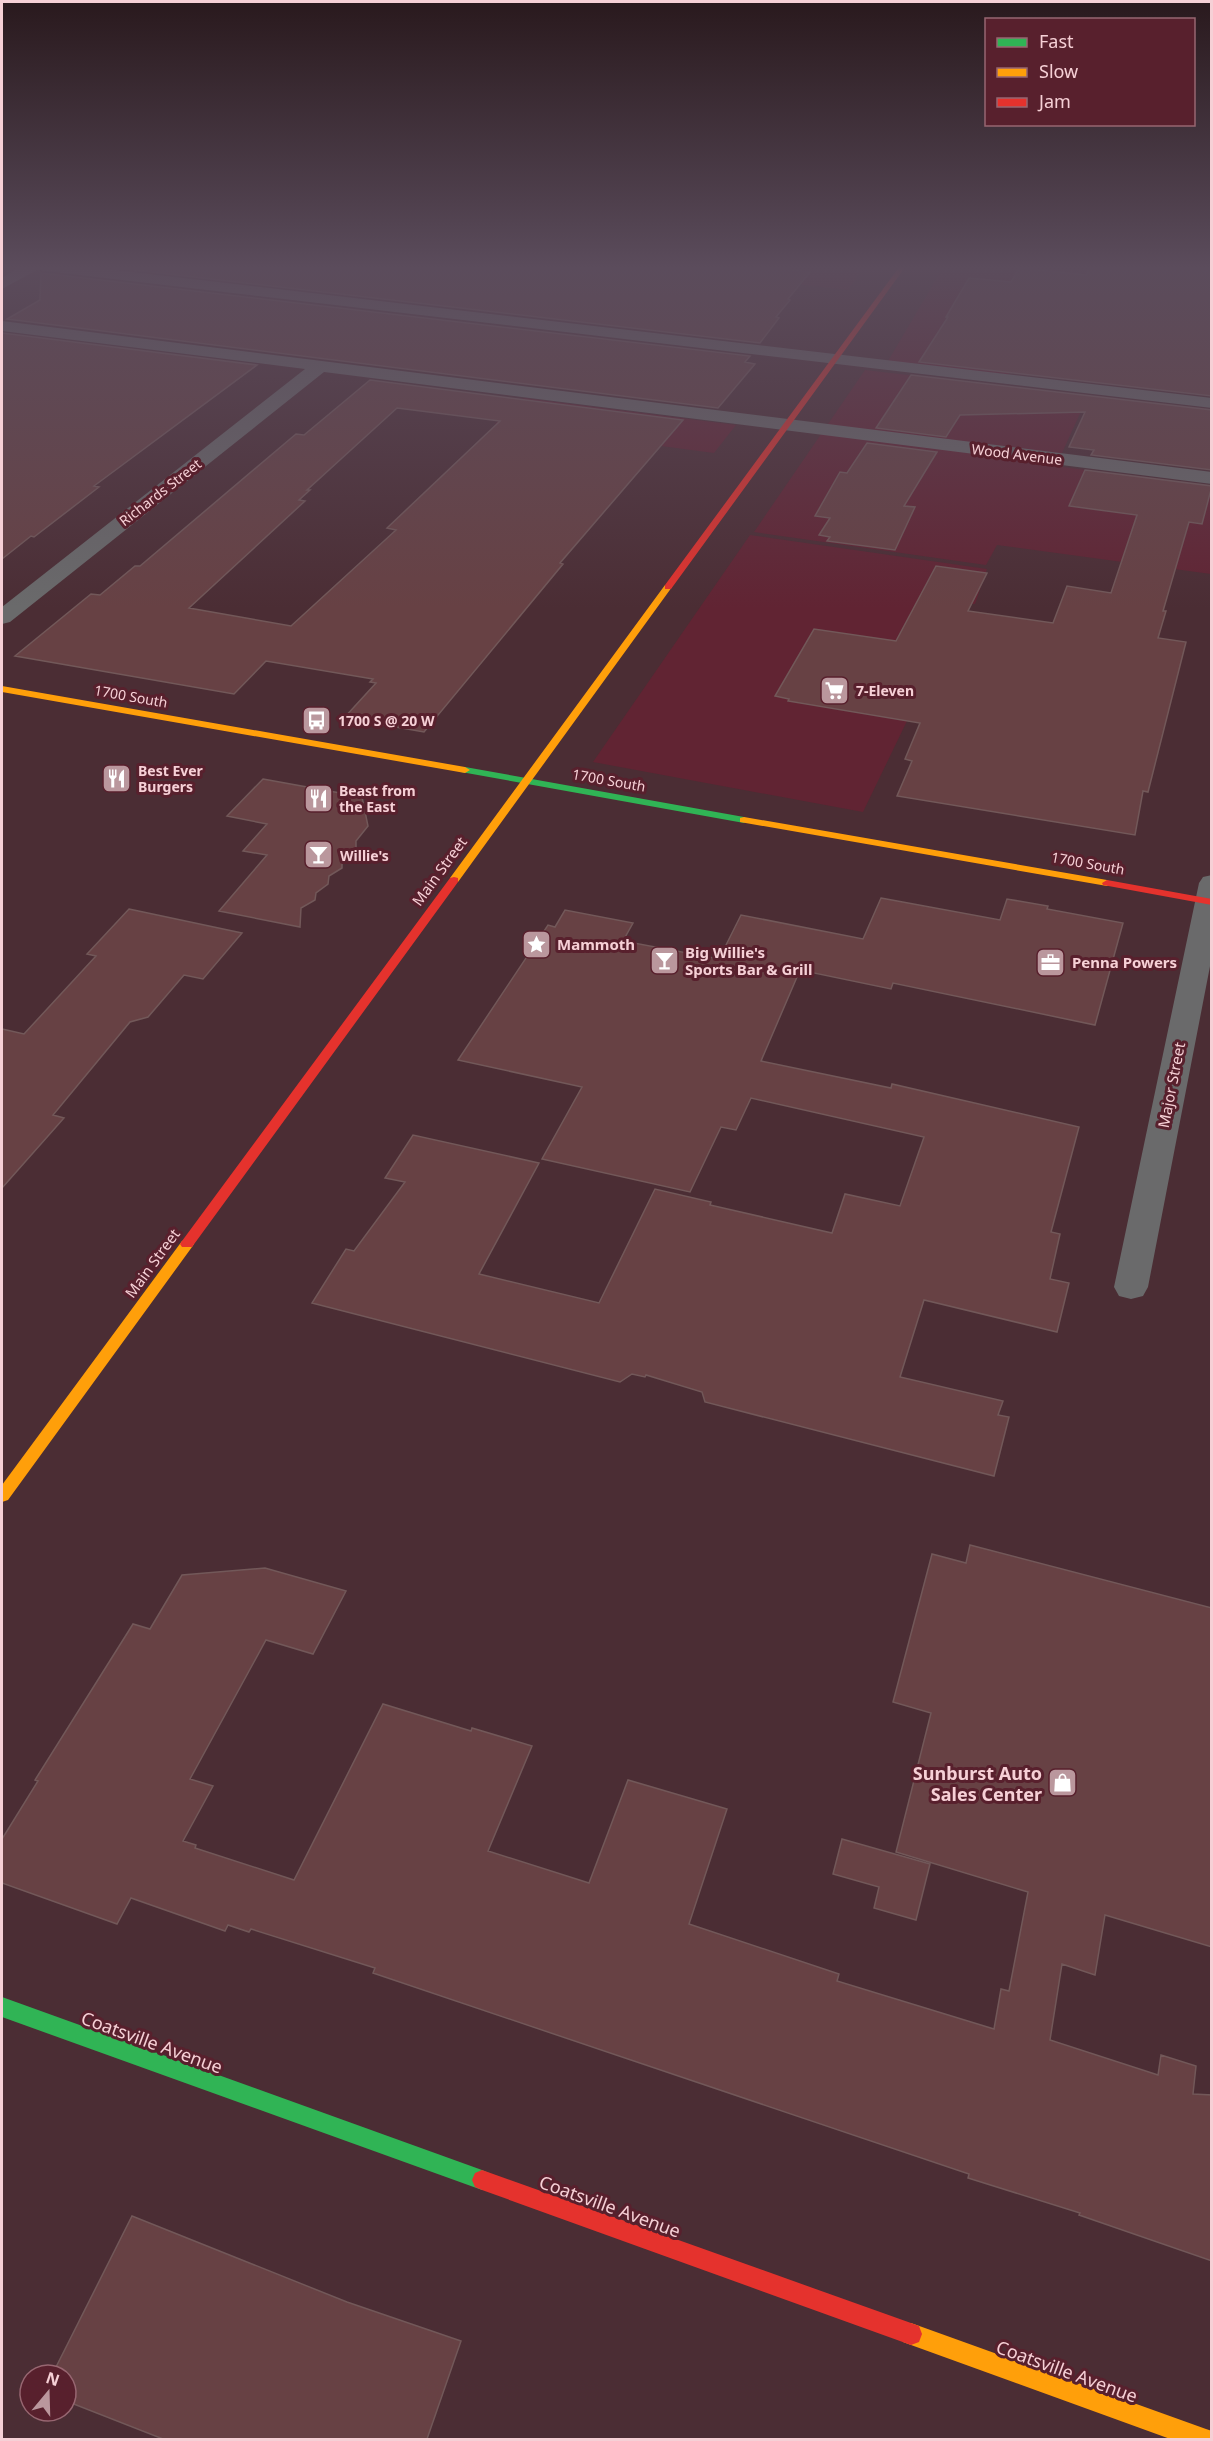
<svg xmlns="http://www.w3.org/2000/svg" width="1213" height="2441" font-family="'Noto Sans',sans-serif">
  <style>
    .built { fill: #612433 }
    .building { fill: #674144; stroke: #725859; stroke-width: 1.5; fill-rule: evenodd }
    .lines { fill: none; stroke-linecap: round; stroke-linejoin: round }
    .street { fill: #6a6a6b; fill-rule: evenodd }
    .fast { fill: #30b455; fill-rule: evenodd }
    .slow { fill: #ff9f0a; fill-rule: evenodd }
    .jam { fill: #e5322d; fill-rule: evenodd }
    .labels { text-anchor: middle; dominant-baseline: central; stroke-width: 6; stroke-linejoin: round; paint-order: stroke }
    .far-street-label { font-size: 14px; fill: #f6d0d6; stroke: #58202d }
    .far-poi-label { font-size: 14px; font-weight: bold; fill: #f6d0d6; stroke: #58202d; text-anchor: start }
    .street-label { font-size: 15px; fill: #f6d0d6; stroke: #58202d }
    .poi-label { font-size: 15px; font-weight: bold; fill: #f6d0d6; stroke: #58202d; text-anchor: start }
    .near-poi-label { font-size: 18px; font-weight: bold; fill: #f6d0d6; stroke: #58202d; text-anchor: end }
    .near-street-label { font-size: 18px; fill: #f6d0d6; stroke: #58202d }
  </style>
  <rect width="100%" height="100%" fill="#4b2d34"/>
  <path class="built" d="M504,266H865L848,290L665,269Z
    M944,266H1211L1038,327L1008,375L888,361Z
    M865,370L1088,396L1056,466L1211,487V574L997,545L986,565L754,532Z
    M524,398L736,425L714,453L495,424Z
    M750,535L987,569L975,604L964,603L863,812L593,762Z"/>
  <path class="building" d="M100,266H758L810,272L788,299L790,300L776,317L779,318L760,343Z
    M1091,266H1212V396L919,362L948,317H946L969,278L1011,282L1019,268L1086,275Z
    M41,273L750,356L745,362L755,364L718,408L7,319L40,300Z
    M2,333L257,365L94,486L99,487L34,537L31,536L2,559Z
    M911,375L1212,410V470L1091,455L1094,450L1069,447L1085,412L960,415L946,437L876,428Z
    M370,380L683,420L560,563L563,564L424,732L344,718L376,683L370,682L373,679L266,661L234,694L15,656L91,594L100,595L135,566H140L296,434L304,435ZM397,408L500,421L387,528L396,530L291,626L189,608L305,501L299,500L310,490H307Z
    M867,443L937,452L904,506L915,507L895,550L827,541L830,537L819,535L830,518L815,516L840,472L847,473Z
    M1085,470L1212,486L1202,524L1189,522L1163,611H1166L1158,638L1186,642L1148,792L1143,791L1135,835L897,796L912,761L905,759L920,723L788,701L789,699L775,696L814,629L896,641L936,566L987,573L968,611L1053,623L1067,586L1111,593L1137,515L1069,506Z
    M263,779L362,797L368,826L356,841V851L342,860V868L329,876L328,884L316,893L315,900L301,908L300,927L219,911L267,855L243,851L267,824L227,816Z
    M881,898L1000,920L1007,899L1048,906L1047,909L1123,923L1095,1025L893,983L891,989L800,970L761,1061L891,1088L892,1084L1079,1127L1051,1232L1060,1234L1050,1279L1069,1283L1057,1332L924,1300L900,1377L1003,1401L998,1415L1009,1417L994,1476L705,1402L702,1392L646,1375L645,1377L632,1374L620,1382L312,1303L346,1249L354,1251L405,1182L385,1178L413,1135L539,1163L479,1274L599,1303L655,1189L711,1202L710,1205L832,1233L845,1194L900,1206L924,1137L751,1098L736,1130L721,1127L690,1192L542,1159L582,1087L458,1060L548,925L555,927L565,910L633,923L623,941L719,959L741,915L863,939Z
    M129,909L242,933L203,979L184,975L148,1017L130,1022L53,1115L64,1118L2,1188V1029L24,1034L96,956L87,954Z
    M970,1545L1212,1608V1947L1105,1915L1095,1975L1062,1964L1050,2040L1158,2075L1161,2055L1196,2066L1193,2094L1212,2095V2261L1079,2215L1080,2213L968,2178L969,2174L373,1973L375,1968L251,1929L249,1932L228,1925L225,1931L131,1898L117,1924L2,1883V1839L38,1781L35,1780L133,1624L150,1629L182,1575L265,1568L346,1591L313,1654L266,1640L190,1779L213,1786L183,1841L196,1845L195,1848L294,1880L383,1704L471,1731L472,1728L532,1746L488,1851L589,1883L628,1780L727,1809L689,1924L839,1974L837,1981L994,2029L1001,1989L1009,1991L1028,1892L896,1852L931,1713L893,1702L932,1554L966,1563Z
    M842,1839L930,1864L916,1920L874,1908L879,1887L833,1874Z
    M132,2216L347,2302L461,2341L427,2439H163L66,2401V2375H52Z"/>
  <g class="lines">
    <path class="street" d="M21,266H80L1212,398V408L37,270L2,289V278Z
      M2,321L1212,472V484L324,372L10,622L2,624V607L305,369L2,331Z
      M1212,875V956L1148,1287L1143,1296L1131,1299L1119,1296L1114,1287L1199,883L1203,877Z"/>
    <path class="fast" d="M465,767L744,817L749,820L744,823L461,772V768Z
      M2,1997L482,2170L489,2173L492,2180L489,2187L482,2190L2,2017Z"/>
    <path class="slow" d="M665,585L672,587L458,882H450V878Z
      M2,686L465,767L470,770L465,773L2,692Z
      M744,817L1107,880L1112,883L1107,886L740,822V818Z
      M187,1239L192,1241L194,1244L192,1247L8,1500L2,1502V1485L182,1241Z
      M911,2323L1206,2429L1212,2431V2440H1173L911,2345L903,2342L900,2334L903,2326Z"/>
    <path class="jam" d="M900,266H906L671,589H665V585Z
      M454,877L458,878V882L192,1247H182L180,1244L182,1241L450,878Z
      M1107,880L1212,899V905L1103,885L1102,883Z
      M482,2170L911,2323L919,2326L922,2334L919,2342L911,2345L482,2190L475,2187L472,2180L475,2173Z"/>
  </g>
  <linearGradient id="sky" x2="0" y2="1"><stop stop-color="#29191d"/><stop offset="0.44" stop-color="#5b4c5c"/><stop offset="1" stop-color="#5b4c5c" stop-opacity="0"/></linearGradient>
  <rect width="1213" height="608" fill="url(#sky)"/>
  <defs>
    <symbol id="supermarket-square" viewBox="-11 -11 22 22"><rect x="-9" y="-9" width="18" height="18" rx="4" fill="#ba979d" stroke="#58202d"/><path d="M-6-5.5h2.5l.6 2H6L4.5 2H-2.5L-4.4-4H-6ZM-1.5 3.2a1.3 1.3 0 1 0 .1 0ZM3 3.2a1.3 1.3 0 1 0 .1 0Z" fill="#fff"/></symbol>
    <symbol id="bus-square" viewBox="-11 -11 22 22"><rect x="-9" y="-9" width="18" height="18" rx="4" fill="#ba979d" stroke="#58202d"/><path d="M-5-6H5V4H4V6H2V4H-2V6H-4V4H-5ZM-3.5-4V0h7V-4ZM-3.5 1.2v1.5H-2V1.2ZM2 1.2v1.5H3.5V1.2Z" fill="#fff"/></symbol>
    <symbol id="restaurant-square" viewBox="-11 -11 22 22"><rect x="-9" y="-9" width="18" height="18" rx="4" fill="#ba979d" stroke="#58202d"/><path d="M-5-6h1v4h1v-4h1v4h1v-4h1v5L-1.5 .5V6h-2V.5L-5-1ZM5-6V6H3V1.5H1.5Q1.5-4 5-6Z" fill="#fff"/></symbol>
    <symbol id="bar-square" viewBox="-11 -11 22 22"><rect x="-9" y="-9" width="18" height="18" rx="4" fill="#ba979d" stroke="#58202d"/><path d="M-6-5H6L.8 .8V4.5H3.5V6h-7V4.5H-.8V.8Z" fill="#fff"/></symbol>
    <symbol id="sight-square" viewBox="-11 -11 22 22"><rect x="-9" y="-9" width="18" height="18" rx="4" fill="#ba979d" stroke="#58202d"/><path d="M0-6L1.8-2.2L6-1.7L2.9 1.2L3.7 5.4L0 3.3L-3.7 5.4L-2.9 1.2L-6-1.7L-1.8-2.2Z" fill="#fff"/></symbol>
    <symbol id="office-square" viewBox="-11 -11 22 22"><rect x="-9" y="-9" width="18" height="18" rx="4" fill="#ba979d" stroke="#58202d"/><path d="M-6-3h4V-5.5h4V-3h4V5H-6ZM-1-4.5V-3h2v-1.5ZM-6 0V1H6V0Z" fill="#fff"/></symbol>
    <symbol id="shop-square" viewBox="-11 -11 22 22"><rect x="-9" y="-9" width="18" height="18" rx="4" fill="#ba979d" stroke="#58202d"/><path d="M-5-2.5h2.3a2.7 3.5 0 0 1 5.4 0H5L5.5 6h-11ZM-1.5-2.5h3a1.5 2.3 0 0 0-3 0Z" fill="#fff"/></symbol>
  </defs>
  <g fill-rule="evenodd">
    <use href="#supermarket-square" x="818" y="674" width="33" height="33"/>
    <use href="#bus-square" x="300" y="704" width="33" height="33"/>
    <use href="#restaurant-square" x="100" y="762" width="33" height="33"/>
    <use href="#restaurant-square" x="302" y="782" width="33" height="33"/>
    <use href="#bar-square" x="302" y="838" width="33" height="33"/>
    <use href="#sight-square" x="520" y="928" width="33" height="33"/>
    <use href="#bar-square" x="648" y="944" width="33" height="33"/>
    <use href="#office-square" x="1034" y="946" width="33" height="33"/>
    <use href="#shop-square" x="1046" y="1766" width="33" height="33"/>
  </g>
  <g class="labels">
    <g class="far-street-label">
      <text transform="translate(1017 454) rotate(7)">Wood Avenue</text>
      <text transform="translate(160 492) rotate(-38)">Richards Street</text>
      <text transform="translate(131 696) rotate(10)">1700 South</text>
      <text transform="translate(609 780) rotate(10)">1700 South</text>
      <text transform="translate(1088 863) rotate(10)">1700 South</text>
    </g>
    <g class="far-poi-label">
      <text x="856" y="690">7-Eleven</text>
      <text x="338" y="720">1700 S @ 20 W</text>
      <text x="138" y="770">Best Ever<tspan x="138" dy="16">Burgers</tspan></text>
      <text x="339" y="790">Beast from<tspan x="339" dy="16">the East</tspan></text>
      <text x="340" y="855">Willie's</text>
    </g>
    <g class="street-label">
      <text transform="translate(439 871) rotate(-54)">Main Street</text>
      <text transform="translate(1171 1085) rotate(-79)">Major Street</text>
      <text transform="translate(152 1263) rotate(-54)">Main Street</text>
    </g>
    <g class="poi-label">
      <text x="557" y="944">Mammoth</text>
      <text x="685" y="952">Big Willie's<tspan x="685" dy="17">Sports Bar &amp; Grill</tspan></text>
      <text x="1072" y="962">Penna Powers</text>
    </g>
    <g class="near-poi-label">
      <text x="1042" y="1773">Sunburst Auto<tspan x="1042" dy="21">Sales Center</tspan></text>
    </g>
    <g class="near-street-label">
      <text transform="translate(152 2042) rotate(20)">Coatsville Avenue</text>
      <text transform="translate(610 2206) rotate(20)">Coatsville Avenue</text>
      <text transform="translate(1067 2371) rotate(20)">Coatsville Avenue</text>
    </g>
  </g>
  <rect width="1213" height="2441" fill="none" stroke="#f6d0d6" stroke-width="6"/>
  <rect x="985" y="18" width="210" height="108" fill="#58202d" stroke="#976671" stroke-width="1.5"/>
  <rect x="997" y="38" width="30" height="9" fill="#30b455" stroke="#976671" stroke-width="1.5"/>
  <text x="1039" y="48" font-size="18" fill="#f6d0d6">Fast</text>
  <rect x="997" y="68" width="30" height="9" fill="#ff9f0a" stroke="#976671" stroke-width="1.5"/>
  <text x="1039" y="78" font-size="18" fill="#f6d0d6">Slow</text>
  <rect x="997" y="98" width="30" height="9" fill="#e5322d" stroke="#976671" stroke-width="1.5"/>
  <text x="1039" y="108" font-size="18" fill="#f6d0d6">Jam</text>
  <g transform="translate(48 2393) rotate(19)"><circle r="28" fill="#58202d" stroke="#976671" stroke-width="1.5"/>
  <path d="M0-4.5L10 22L0 15L-10 22Z" fill="#ba979d"/>
  <text y="-9" font-size="16" font-weight="bold" text-anchor="middle" fill="#f6d0d6">N</text>
  </g>
</svg>
